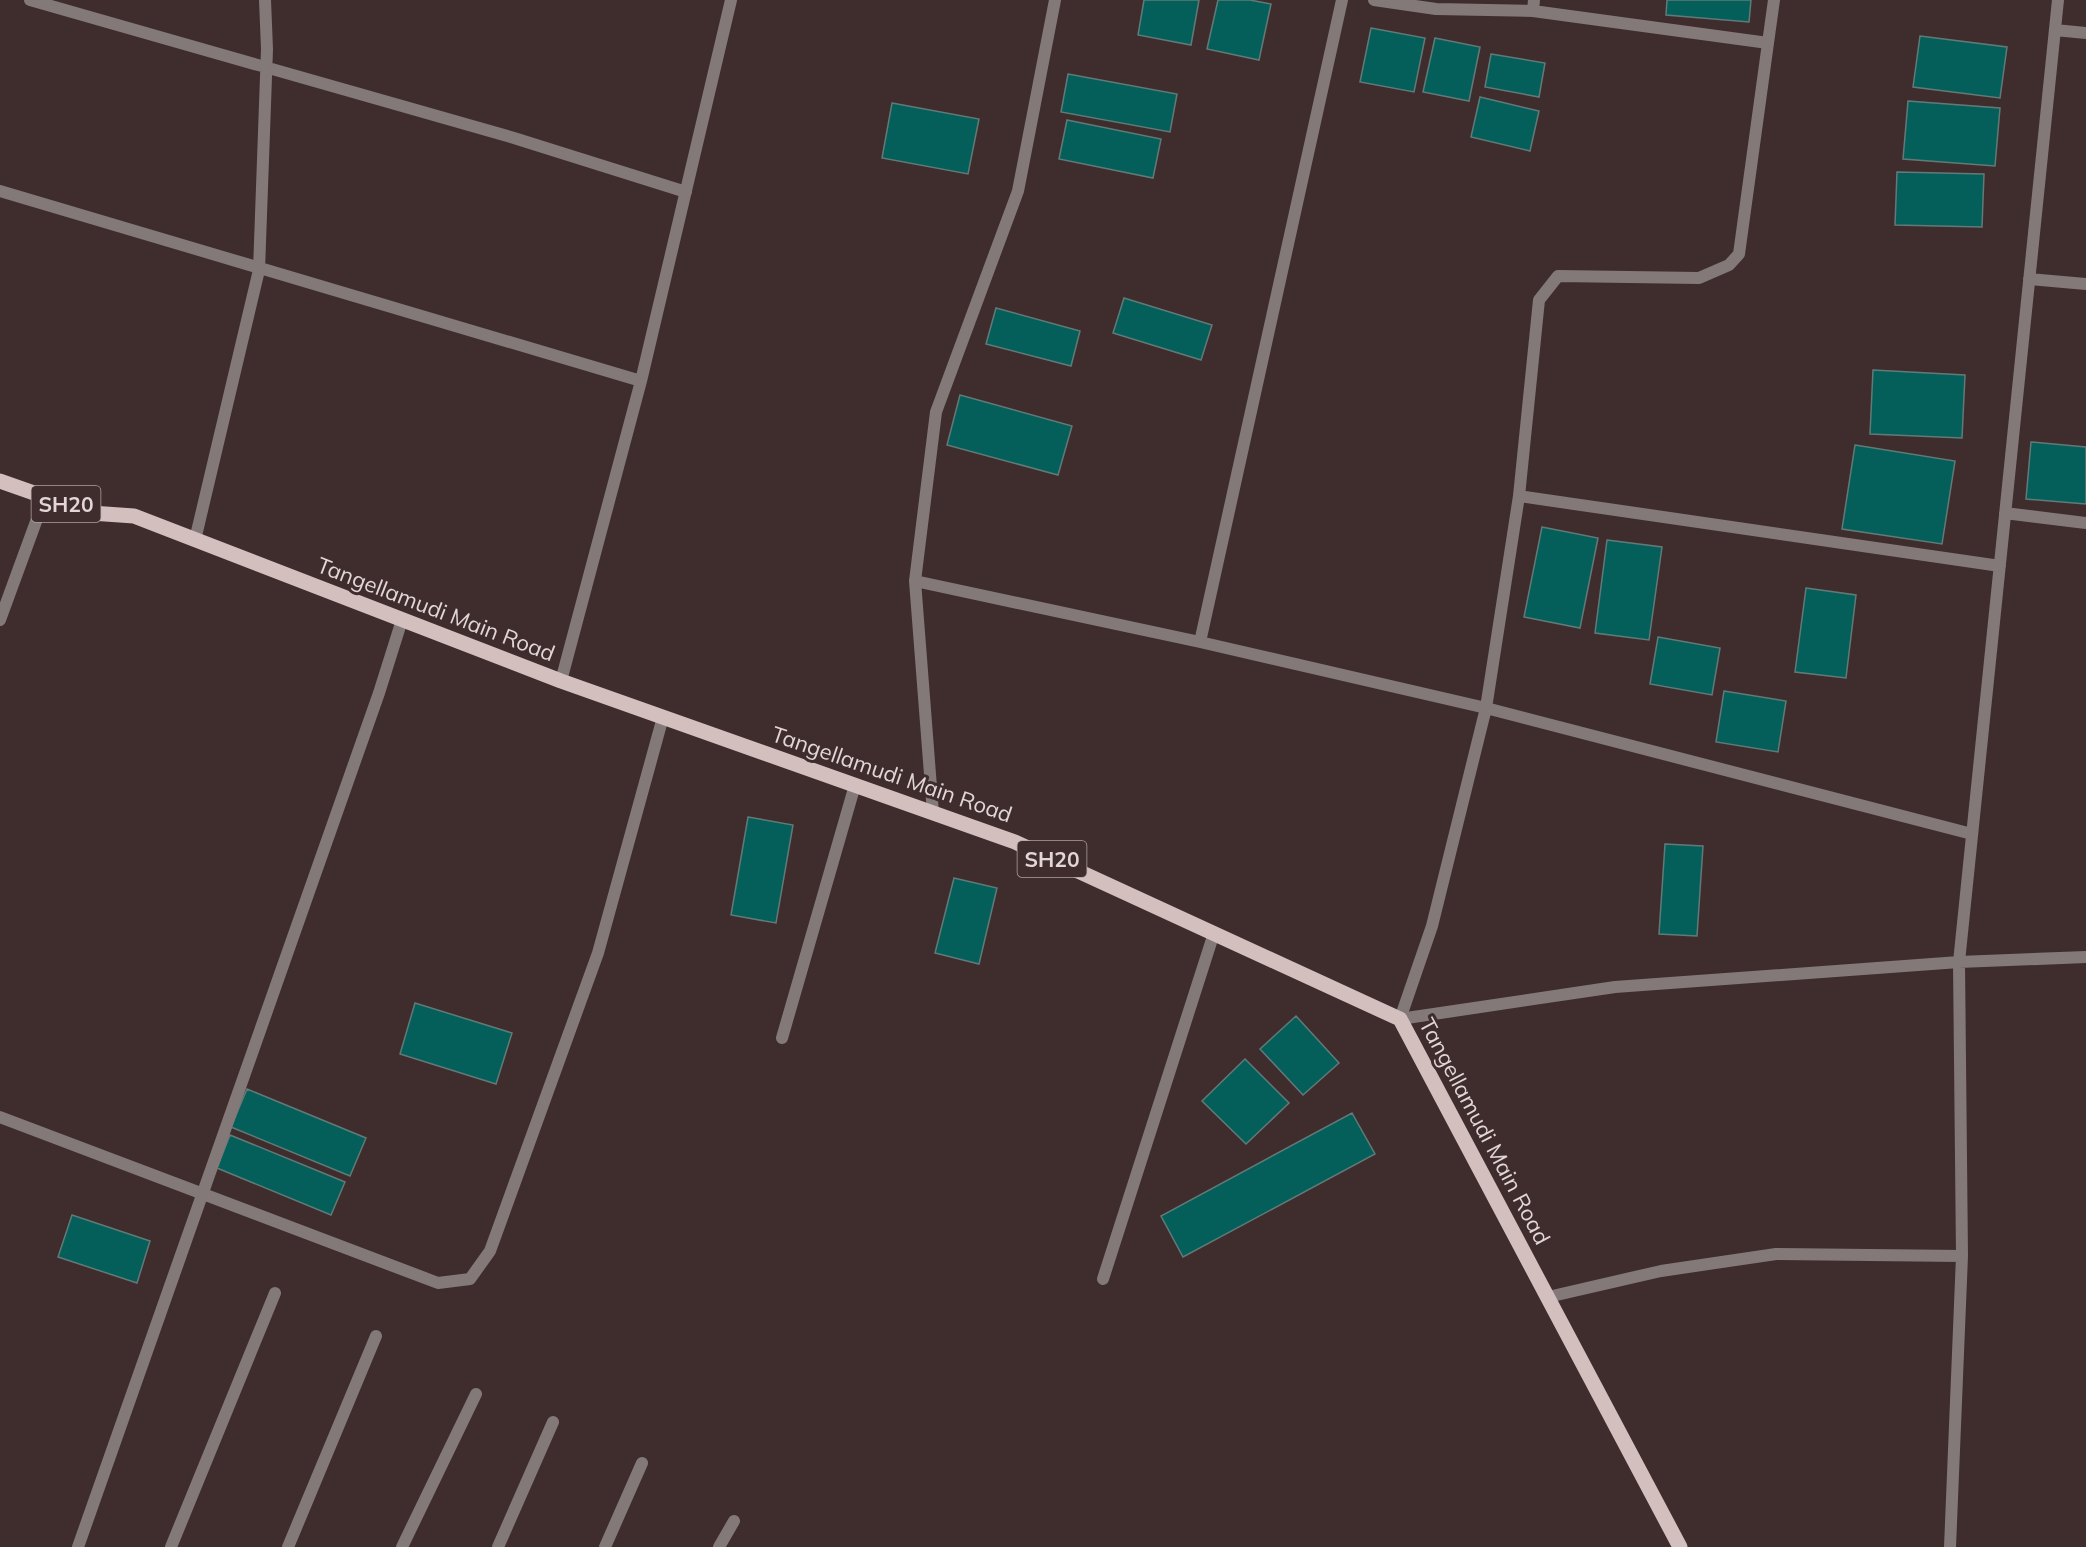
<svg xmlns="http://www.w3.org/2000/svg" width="2086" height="1547" font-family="Mulish,sans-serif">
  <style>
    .building { fill: #045f5b; stroke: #627a77; stroke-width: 1.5 }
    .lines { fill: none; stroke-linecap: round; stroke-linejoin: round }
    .minor { stroke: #837979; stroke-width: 12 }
    .primary { stroke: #d4bfbf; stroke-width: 15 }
    .labels { text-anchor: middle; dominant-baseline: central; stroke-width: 6; stroke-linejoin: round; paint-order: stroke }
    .shield { fill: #3f2d2d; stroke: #b1a3a3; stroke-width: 1.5 }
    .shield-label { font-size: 21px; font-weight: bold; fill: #e2d6d6 }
    .street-label { font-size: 22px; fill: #e2d6d6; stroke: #3f2d2d }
  </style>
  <rect width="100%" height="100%" fill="#3f2d2d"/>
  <path class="building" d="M1144,0H1199L1191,45L1138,35Z
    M1218,0H1250L1271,4L1259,60L1207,49Z
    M1667,0H1751L1749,22L1666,15Z
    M1371,28L1425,38L1414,92L1360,82Z
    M1920,36L2007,47L2000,98L1913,87Z
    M1435,38L1480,47L1469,101L1423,92Z
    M1491,54L1545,63L1539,97L1485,87Z
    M1068,74L1177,94L1170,132L1061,112Z
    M1480,97L1539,111L1530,151L1471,137Z
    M1908,101L2000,108L1995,166L1903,159Z
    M892,103L979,119L968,174L882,158Z
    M1067,120L1161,139L1153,178L1059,159Z
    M1897,172L1984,174L1982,227L1895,225Z
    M1124,298L1212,325L1201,360L1113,333Z
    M996,308L1080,331L1071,366L986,344Z
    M1873,370L1965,375L1962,438L1870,434Z
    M960,395L1072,426L1058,475L947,445Z
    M2031,442L2086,447V504L2026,499Z
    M1855,445L1955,461L1942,544L1842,529Z
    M1542,527L1598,538L1580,628L1524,617Z
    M1607,540L1662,547L1649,640L1595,633Z
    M1806,588L1856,595L1846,678L1795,672Z
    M1658,637L1720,648L1712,695L1650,684Z
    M1724,691L1786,701L1778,752L1716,742Z
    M748,817L793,825L776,923L731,915Z
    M1665,844L1703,846L1697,936L1659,934Z
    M954,878L997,888L979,964L935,953Z
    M415,1003L512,1033L496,1084L400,1054Z
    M1296,1016L1339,1063L1303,1095L1260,1049Z
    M1245,1059L1289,1103L1246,1144L1202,1101Z
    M247,1089L366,1138L350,1176L231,1127Z
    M1352,1113L1375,1154L1183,1257L1161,1216Z
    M230,1135L345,1182L331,1215L217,1168Z
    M72,1215L150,1241L137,1283L58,1257Z"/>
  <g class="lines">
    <path class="minor" d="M30,0L514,138L686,192
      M1374,0L1436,9L1533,11
      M2055,30L2086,33
      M1768,43L1774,0
      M0,191L641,381
      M2029,279L2086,284
      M1519,496L2000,566
      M2005,513L2086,523
      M195,540L259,270L267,49L265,0
      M915,581L1200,642L1486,708L1519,496L1539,300L1558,276L1699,278L1729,265L1739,254L1768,43L1533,11L1534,0
      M0,620L45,497
      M1200,642L1342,0
      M561,681L641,381L731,0
      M933,813L915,581L936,412L1018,191L1055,0
      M1972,834L1486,708L1432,926L1400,1019L1615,987L1959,962L2086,957
      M782,1038L855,785
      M0,1117L438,1283L470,1279L490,1251L598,953L663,717
      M1103,1279L1214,933
      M1548,1297L1661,1271L1776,1254L1962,1256
      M78,1547L379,693L402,620
      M171,1547L275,1293
      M288,1547L376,1336
      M402,1547L476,1394
      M498,1547L553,1422
      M605,1547L642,1463
      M719,1547L734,1521
      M1950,1547L1962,1256L1959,962L2058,0"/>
    <path class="primary" d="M0,481L91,513L134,516L561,681L1015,842L1400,1019L1680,1547"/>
  </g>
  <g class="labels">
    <g class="shield">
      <rect x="31.5" y="486" width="69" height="36" rx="4.5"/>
      <rect x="1017.5" y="841" width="69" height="36" rx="4.5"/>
    </g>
    <g class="shield-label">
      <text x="66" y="504">SH20</text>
      <text x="1052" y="859">SH20</text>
    </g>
    <g class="street-label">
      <text transform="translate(436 609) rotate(21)">Tangellamudi Main Road</text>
      <text transform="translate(892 774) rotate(19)">Tangellamudi Main Road</text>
      <text transform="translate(1485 1131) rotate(62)">Tangellamudi Main Road</text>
    </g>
  </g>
</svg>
